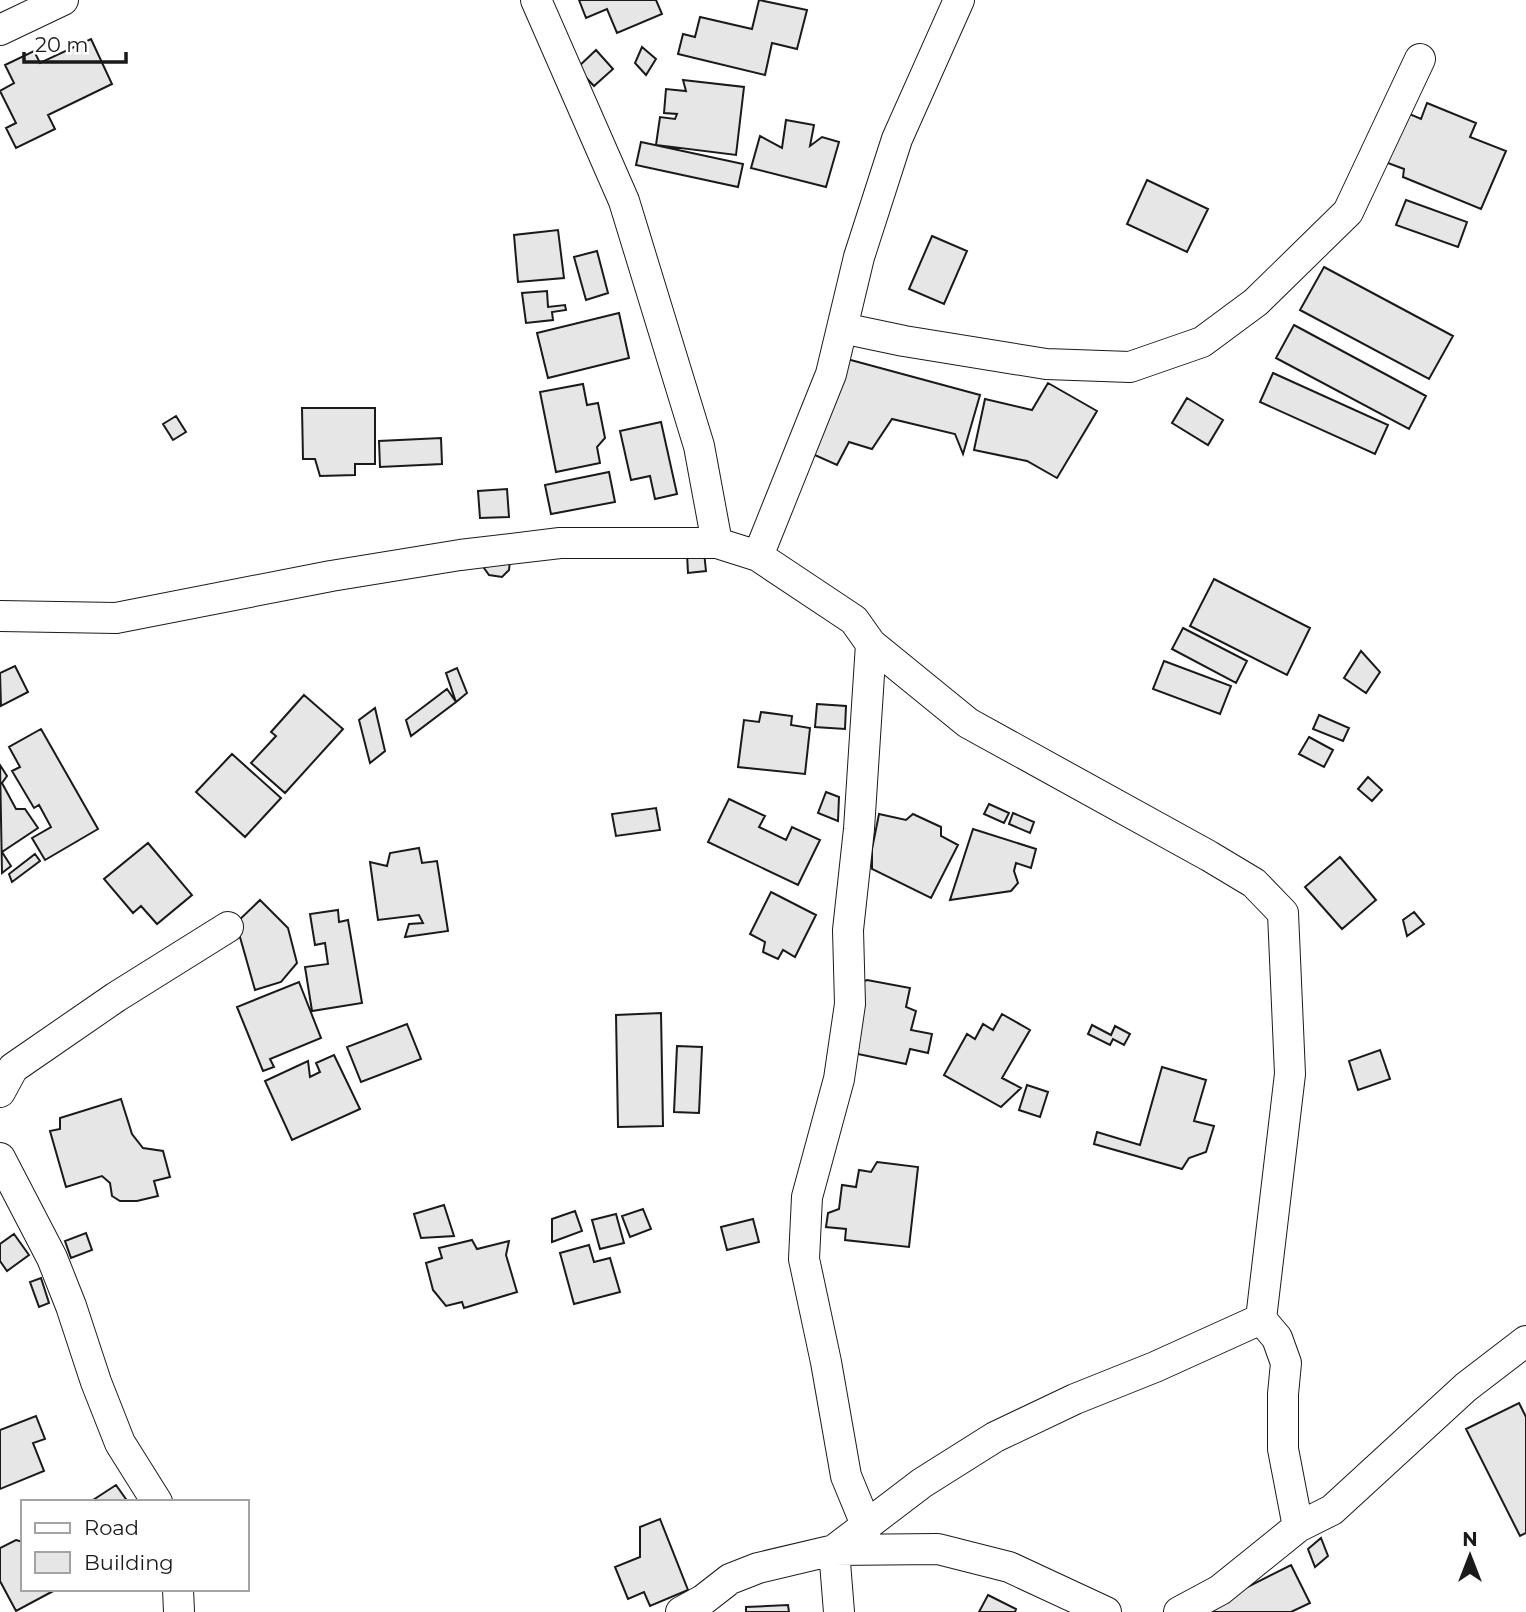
<svg xmlns="http://www.w3.org/2000/svg" width="1526" height="1612" font-family="Montserrat,sans-serif">
  <style>
    .building { fill: #e6e6e6; stroke: #1a1a1a; stroke-width: 2 }
    .lines { fill: none; stroke-linecap: round; stroke-linejoin: round }
    .street-casing { stroke: #1a1a1a; stroke-width: 32 }
    .street { stroke: #fff; stroke-width: 30 }
  </style>
  <rect width="100%" height="100%" fill="#fff"/>
  <path class="building" d="M579,0H656L662,14L617,33L607,9L586,18Z
    M759,0L807,10L797,49L772,43L765,75L678,54L683,34L695,37L700,17L752,29Z
    M91,39L112,84L48,115L55,129L16,148L6,128L16,123L0,91L14,83L5,65L34,51L40,63Z
    M642,47L656,59L646,75L635,63Z
    M596,50L613,69L594,86L577,68Z
    M683,80L744,87L736,155L656,145L660,117L675,119L677,114L664,113L666,89L686,91Z
    M1427,103L1476,123L1470,137L1506,151L1481,209L1403,177L1404,169L1385,162L1405,112L1421,119Z
    M786,120L814,125L810,146L822,137L839,142L826,187L751,168L760,136L782,148Z
    M641,142L743,164L738,187L636,165Z
    M1147,180L1208,209L1187,252L1127,224Z
    M1406,200L1467,222L1458,247L1396,225Z
    M558,230L564,278L518,282L514,235Z
    M932,236L967,251L944,304L909,289Z
    M597,251L608,293L586,300L574,257Z
    M1324,267L1453,336L1429,379L1300,310Z
    M547,291L548,307L565,305L566,310L552,312L553,320L526,323L522,293Z
    M619,313L629,358L548,378L537,333Z
    M1294,325L1426,396L1409,429L1276,358Z
    M847,359L980,395L963,454L955,434L892,419L872,449L849,442L837,465L808,452Z
    M1273,373L1388,425L1375,454L1260,402Z
    M1048,383L1097,411L1057,478L1027,461L974,450L985,399L1032,410Z
    M583,384L587,405L598,403L605,438L597,447L600,463L556,472L540,392Z
    M1187,398L1223,420L1208,445L1172,423Z
    M302,408H375V464H355V475L320,476L315,459H303Z
    M176,416L186,432L173,440L163,424Z
    M661,422L677,494L655,499L650,476L631,480L620,431Z
    M441,438L442,464L380,467L379,441Z
    M609,472L615,502L551,514L545,485Z
    M507,489L509,517L480,518L478,491Z
    M704,552L706,571L688,573L687,554Z
    M510,561L509,570L502,577L489,575L484,568V564Z
    M1214,579L1310,628L1287,675L1190,626Z
    M1183,628L1247,661L1236,683L1172,649Z
    M1361,651L1380,672L1366,693L1344,678Z
    M1164,661L1231,686L1220,714L1153,689Z
    M15,666L28,692L1,706L0,673Z
    M457,668L467,693L456,702L446,673Z
    M447,689L456,702L411,736L406,720Z
    M304,695L343,729L285,793L251,763L276,736L271,732Z
    M817,704L846,706L845,729L815,727Z
    M375,708L385,751L370,763L359,720Z
    M761,712L792,716L791,725L810,728L805,774L738,767L744,720L759,722Z
    M1319,715L1349,728L1343,741L1313,729Z
    M41,729L98,829L45,860L32,838L51,827L39,805L34,808L12,771L20,767L9,747Z
    M1309,737L1333,750L1324,767L1299,754Z
    M232,754L281,798L245,837L196,792Z
    M0,765L7,776L2,783L16,809H25L38,828L2,852L11,866L2,873Z
    M1368,777L1382,790L1372,801L1358,789Z
    M826,792L839,797L838,821L818,813Z
    M729,799L765,816L759,827L786,840L792,827L820,840L798,885L708,842Z
    M989,804L1009,813L1004,823L984,814Z
    M656,808L660,830L616,836L612,814Z
    M1013,813L1034,822L1030,833L1009,824Z
    M879,814L906,820L913,814L941,827V836L958,845L931,898L872,869V849Z
    M973,829L1036,849L1031,868L1016,863L1014,871L1018,883L1011,891L950,900Z
    M148,843L192,895L157,924L141,906L133,913L104,879Z
    M419,848L422,863L437,861L448,931L405,937L409,924L423,923L419,915L378,920L370,862L387,866L390,853Z
    M35,854L40,861L12,882L9,874Z
    M1340,857L1376,900L1342,929L1305,887Z
    M771,892L816,915L795,957L783,950L778,959L763,952L765,942L750,934Z
    M260,900L288,928L297,963L281,982L255,990L236,923Z
    M338,910L339,922L348,920L362,1003L312,1011L305,967L328,964L325,943L315,945L310,914Z
    M1414,912L1424,924L1407,936L1403,920Z
    M867,980L910,988L906,1007L916,1011L911,1030L932,1034L928,1053L910,1049L906,1064L853,1053L856,984Z
    M299,982L321,1038L270,1059L274,1067L263,1071L237,1007Z
    M661,1013L663,1126L618,1127L616,1015Z
    M1002,1014L1030,1030L1002,1078L1021,1088L1001,1107L944,1075L967,1034L975,1039L983,1024L993,1030Z
    M407,1024L421,1059L361,1082L347,1047Z
    M1092,1025L1111,1035L1115,1026L1130,1034L1124,1045L1113,1039L1110,1045L1088,1034Z
    M677,1046L702,1047L699,1113L674,1112Z
    M1380,1050L1390,1079L1358,1090L1349,1061Z
    M334,1055L360,1109L292,1140L265,1081L308,1061L310,1077L320,1072L316,1063Z
    M1162,1067L1206,1080L1194,1121L1214,1126L1206,1152L1189,1158L1182,1169L1094,1144L1097,1132L1140,1145Z
    M1027,1085L1048,1092L1040,1117L1019,1110Z
    M121,1099L132,1134L143,1148L163,1151L170,1177L154,1181L158,1196L137,1201H120L112,1196L110,1183L102,1176L66,1187L50,1131L60,1129V1118Z
    M877,1162L918,1167L909,1247L845,1240L846,1229L826,1227L828,1213L839,1209L842,1185L856,1187L859,1170L871,1172Z
    M444,1205L454,1236L421,1238L414,1214Z
    M643,1209L651,1229L630,1237L622,1216Z
    M575,1211L582,1231L552,1242V1219Z
    M616,1214L624,1243L600,1249L592,1220Z
    M753,1219L759,1242L727,1250L721,1227Z
    M86,1233L92,1250L71,1258L65,1241Z
    M14,1234L29,1255L7,1271L0,1261V1244Z
    M472,1240L477,1249L509,1241L506,1255L517,1292L464,1308L462,1302L446,1306L433,1290L426,1263L442,1258L439,1248Z
    M589,1245L594,1262L610,1258L620,1292L574,1304L560,1253Z
    M41,1278L49,1303L39,1307L30,1282Z
    M1519,1403L1526,1417V1533L1520,1536L1466,1429Z
    M36,1416L45,1439L33,1443L44,1471L0,1489V1430Z
    M116,1485L128,1502H90Z
    M660,1519L688,1590L650,1606L644,1592L628,1599L615,1567L640,1557V1527Z
    M1321,1538L1328,1556L1315,1567L1308,1549Z
    M16,1540L23,1542V1589H57L16,1611L0,1581V1548Z
    M1291,1565L1310,1603L1291,1612H1198Z
    M988,1595L1016,1609L1015,1612H979Z
    M788,1605L789,1612H746V1607Z"/>
  <g class="lines">
    <defs>
      <path id="street" d="M0,30L63,0
        M842,328L904,341L1046,364L1130,367L1202,342L1256,302L1348,212L1420,59
        M717,543L758,556L854,620L871,644L968,723L1209,856L1254,883L1283,913L1290,1074L1261,1319L1277,1338L1286,1363L1283,1394V1449L1298,1527
        M758,556L831,374L859,257L897,139L959,0
        M0,616L116,618L331,576L460,555L560,543H717L699,446L624,201L536,0
        M0,1092L13,1068L116,997L228,927
        M0,1158L52,1258L71,1306L96,1382L120,1443L157,1502
        M867,1527L846,1476L826,1362L804,1259L807,1197L839,1079L850,1004L848,930L859,829L871,644
        M834,1550L922,1483L995,1437L1075,1399L1155,1367L1261,1319
        M834,1550L839,1612
        M178,1589L179,1612
        M681,1612L703,1600L730,1579L758,1568L834,1550L938,1549L1009,1567L1106,1612
        M1179,1612L1220,1590L1298,1527L1332,1510L1466,1387L1526,1341"/>
    </defs>
    <use href="#street" class="street-casing"/>
    <use href="#street" class="street"/>
  </g>
  <rect x="21" y="1500" width="228" height="91" fill="#ffffff" stroke="#a3a3a3" stroke-width="2"/>
  <rect x="35" y="1523" width="35" height="10" fill="#ffffff" stroke="#a3a3a3" stroke-width="2"/>
  <text x="84" y="1535" font-size="21" fill="#1a1a1a">Road</text>
  <rect x="35" y="1552" width="35" height="21" fill="#e6e6e6" stroke="#a3a3a3" stroke-width="2"/>
  <text x="84" y="1570" font-size="21" fill="#1a1a1a">Building</text>
  <g transform="translate(1470 1556)" stroke="#ffffff" stroke-width="5" paint-order="stroke">
  <path d="M0-5L12 26L0 18L-12 26Z" fill="#1a1a1a"/>
  <text y="-10" font-size="19" font-weight="bold" text-anchor="middle" fill="#1a1a1a">N</text>
  </g>
  <path d="M24 52v10h102v-10" fill="none" stroke="#1a1a1a" stroke-width="3.5"/>
  <text x="35" y="52" font-size="21" fill="#1a1a1a" stroke="#ffffff" stroke-width="5" paint-order="stroke">20 m</text>
</svg>
